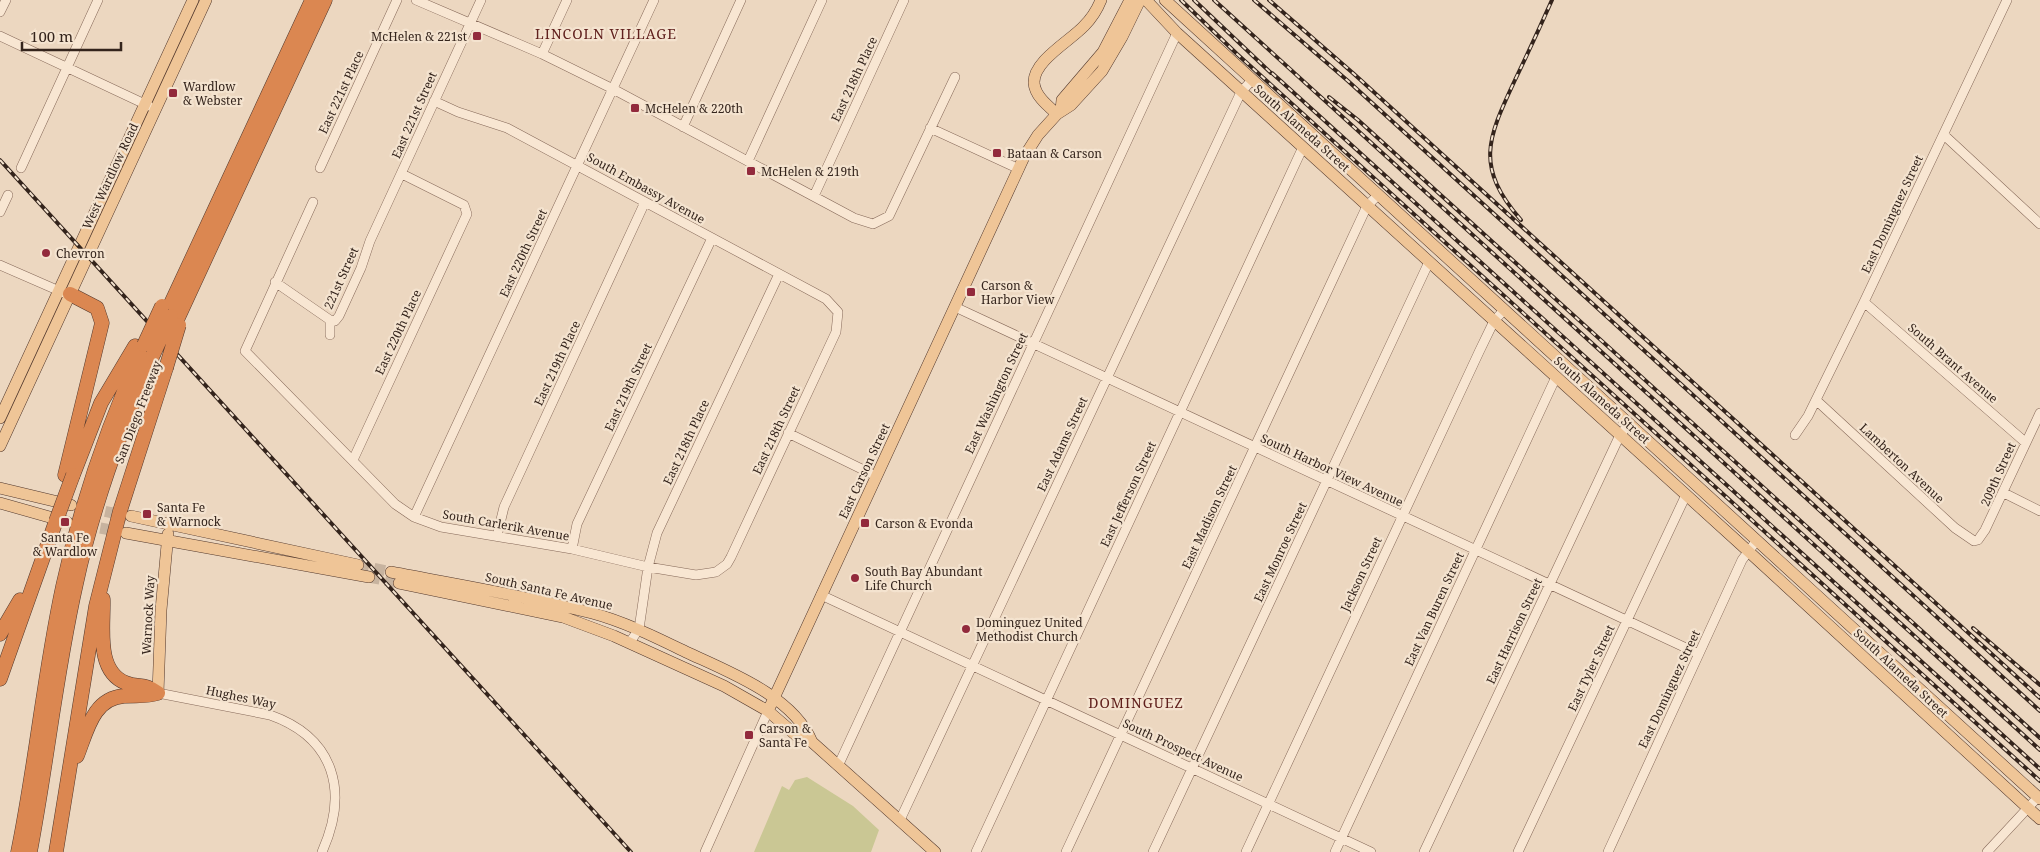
<svg xmlns="http://www.w3.org/2000/svg" width="2040" height="852" font-family="'Noto Serif',serif">
  <style>
    .green { fill: #cac794 }
    .lines { fill: none; stroke-linecap: round; stroke-linejoin: round }
    .major-tunnel { stroke: #c7b39f; stroke-width: 11; stroke-dasharray: 11 5.5; stroke-linecap: butt }
    .minor-casing { stroke: #856858; stroke-width: 10 }
    .major-casing { stroke: #52382d; stroke-width: 12 }
    .highway-casing { stroke: #52382d; stroke-width: 15 }
    .minor { stroke: #f8e6d2; stroke-width: 9 }
    .major { stroke: #efc597; stroke-width: 11 }
    .highway { stroke: #db8751; stroke-width: 14 }
    .rail-casing { stroke: #34241c; stroke-width: 4 }
    .rail { stroke: #f4e3cf; stroke-width: 2; stroke-dasharray: 5.5; stroke-linecap: butt }
    .highway-bridge-casing { stroke: #52382d; stroke-width: 15; stroke-linecap: butt }
    .highway-bridge { stroke: #db8751; stroke-width: 14 }
    .poi-dot { fill: #922a3c; stroke: #f4e3cf; stroke-width: 2 }
    .labels { text-anchor: middle; dominant-baseline: central; stroke-width: 4.5; stroke-linejoin: round; paint-order: stroke }
    .poi-label { font-size: 12px; fill: #34241c; stroke: #f4e3cf; text-anchor: start }
    .street-label { font-size: 12px; fill: #34241c; stroke: #f4e3cf }
    .neighbourhood-label { font-size: 14px; letter-spacing: 1px; fill: #60201d; stroke: #f4e3cf }
  </style>
  <rect width="100%" height="100%" fill="#ecd7c0"/>
  <path class="green" d="M807,777L853,806L879,830L871,852H754L782,786L789,790L795,780Z"/>
  <g class="lines">
    <path class="major-tunnel" d="M89,508L127,516
      M84,525L122,532
      M358,565L391,572
      M369,577L399,583"/>
    <defs>
      <path id="minor" d="M416,0L542,54L613,89L854,218L873,224L889,216L955,77
        M0,12L6,0
        M0,36L149,106
        M542,54L567,0
        M683,127L741,0
        M930,128L1019,169
        M1944,135L2040,224
        M748,161L822,0
        M21,168L98,0
        M320,168L397,0
        M814,196L904,0
        M313,202L245,351L395,504L414,517L441,527L572,549L648,567L696,575L716,572L727,564L731,557L836,332L838,312L826,299L507,128L458,112L434,101
        M0,212L8,195
        M0,265L64,293
        M275,282L330,320
        M1864,302L2025,442
        M955,307L1699,654
        M330,320L335,321L339,316L361,268L370,241L481,0
        M330,320V335
        M1816,400L1955,528L1974,541L1978,540L1985,530L2040,413
        M788,433L876,476
        M1795,435L1808,416L1864,302L2007,0
        M353,460L467,214L464,205L402,174
        M2004,493L2040,511
        M414,517L654,0
        M497,536L504,507L645,202
        M572,549L577,524L712,238
        M821,595L1371,852
        M630,642L639,629L648,567L657,533L779,274
        M158,693L270,715C335,738 349,792 322,852
        M839,764L1177,33
        M900,820L1241,92L1252,80
        M705,852L768,711
        M976,852L1303,147
        M1066,852L1367,206L1378,195
        M1153,852L1429,262
        M1246,852L1479,352L1494,321L1504,310
        M1335,852L1556,377
        M1424,852L1620,435L1630,423
        M1518,852L1686,495
        M1608,852L1742,560L1757,540
        M1987,852L2038,797"/>
      <path id="major" d="M1146,0L1177,33L1748,551L2040,819
        M1165,0L2040,799
        M1061,110L1062,100L1103,52L1130,0
        M1057,114C1048,106 1035,96 1034,83C1033,61 1070,41 1084,26C1092,18 1097,10 1101,0
        M0,418L193,0
        M0,446L206,0
        M0,488L71,505
        M0,503L67,522
        M131,516L358,565
        M126,533L369,577
        M391,572C458,585 526,596 592,613C625,622 655,637 686,652C729,672 793,696 812,742
        M399,583L563,617L614,636L724,686L768,711L797,736L812,742L935,852
        M158,693L161,610L168,534
        M768,711L1024,157L1038,135L1057,114L1071,105L1102,71L1122,37L1140,0"/>
      <path id="highway" d="M167,312L312,0
        M176,322L325,0
        M65,475L102,323L97,308L70,294
        M73,475L101,403L135,346
        M103,599C104,626 95,671 126,683C139,688 145,683 158,693
        M0,634L20,600
        M0,679L56,521
        M77,756C87,731 93,698 124,696C137,695 146,697 158,693
        M18,852C36,764 44,674 63,586C81,503 109,422 144,345
        M30,852C47,763 56,672 76,584C93,505 121,429 153,355
        M56,852L96,606L120,511L166,368"/>
    </defs>
    <use href="#minor" class="minor-casing"/>
    <use href="#major" class="major-casing"/>
    <use href="#highway" class="highway-casing"/>
    <use href="#minor" class="minor"/>
    <use href="#major" class="major"/>
    <use href="#highway" class="highway"/>
    <defs>
      <path id="rail" d="M1181,0L1237,54L2040,781
        M1194,0L1271,73
        M1214,0L2040,750
        M1254,0L1348,81L2040,711
        M1269,0L1354,74L2040,698
        M1272,73L2040,769
        M1329,97L1358,120L2040,738
        M0,160L631,852
        M1521,220C1474,166 1488,138 1515,80C1528,53 1540,27 1552,0
        M1973,628L2040,685"/>
    </defs>
    <use href="#rail" class="rail-casing"/>
    <use href="#rail" class="rail"/>
    <defs>
      <path id="highway-bridge" d="M144,345L162,306
        M153,355L171,316
        M166,368L179,325
        M56,521L73,475"/>
    </defs>
    <use href="#highway-bridge" class="highway-bridge-casing"/>
    <use href="#highway-bridge" class="highway-bridge"/>
  </g>
  <g class="poi-dot">
    <rect x="472" y="31" width="10" height="10" rx="2.5"/>
    <rect x="168" y="88" width="10" height="10" rx="2.5"/>
    <rect x="630" y="103" width="10" height="10" rx="2.5"/>
    <rect x="992" y="148" width="10" height="10" rx="2.5"/>
    <rect x="746" y="166" width="10" height="10" rx="2.5"/>
    <circle cx="46" cy="253" r="5"/>
    <rect x="966" y="287" width="10" height="10" rx="2.5"/>
    <rect x="142" y="509" width="10" height="10" rx="2.5"/>
    <rect x="60" y="517" width="10" height="10" rx="2.5"/>
    <rect x="860" y="518" width="10" height="10" rx="2.5"/>
    <circle cx="855" cy="578" r="5"/>
    <circle cx="966" cy="629" r="5"/>
    <rect x="744" y="730" width="10" height="10" rx="2.5"/>
  </g>
  <g class="labels">
    <g class="poi-label">
      <text x="467" y="36" text-anchor="end">McHelen &amp; 221st</text>
      <text x="183" y="86">Wardlow<tspan x="183" dy="14">&amp; Webster</tspan></text>
      <text x="645" y="108">McHelen &amp; 220th</text>
      <text x="1007" y="153">Bataan &amp; Carson</text>
      <text x="761" y="171">McHelen &amp; 219th</text>
      <text x="56" y="253">Chevron</text>
      <text x="981" y="285">Carson &amp;<tspan x="981" dy="14">Harbor View</tspan></text>
      <text x="157" y="507">Santa Fe<tspan x="157" dy="14">&amp; Warnock</tspan></text>
      <text x="875" y="523">Carson &amp; Evonda</text>
      <text x="65" y="537" text-anchor="middle">Santa Fe<tspan x="65" dy="14">&amp; Wardlow</tspan></text>
      <text x="865" y="571">South Bay Abundant<tspan x="865" dy="14">Life Church</tspan></text>
      <text x="976" y="622">Dominguez United<tspan x="976" dy="14">Methodist Church</tspan></text>
      <text x="759" y="728">Carson &amp;<tspan x="759" dy="14">Santa Fe</tspan></text>
    </g>
    <g class="street-label">
      <text transform="translate(854 79) rotate(-65)">East 218th Place</text>
      <text transform="translate(341 92) rotate(-65)">East 221st Place</text>
      <text transform="translate(414 115) rotate(-66)">East 221st Street</text>
      <text transform="translate(1302 128) rotate(42)">South Alameda Street</text>
      <text transform="translate(110 176) rotate(-65)">West Wardlow Road</text>
      <text transform="translate(646 188) rotate(29)">South Embassy Avenue</text>
      <text transform="translate(1892 214) rotate(-65)">East Dominguez Street</text>
      <text transform="translate(523 253) rotate(-65)">East 220th Street</text>
      <text transform="translate(341 278) rotate(-66)">221st Street</text>
      <text transform="translate(398 332) rotate(-65)">East 220th Place</text>
      <text transform="translate(557 363) rotate(-65)">East 219th Place</text>
      <text transform="translate(1953 363) rotate(41)">South Brant Avenue</text>
      <text transform="translate(628 387) rotate(-65)">East 219th Street</text>
      <text transform="translate(996 393) rotate(-65)">East Washington Street</text>
      <text transform="translate(1602 400) rotate(42)">South Alameda Street</text>
      <text transform="translate(138 412) rotate(-69)">San Diego Freeway</text>
      <text transform="translate(776 430) rotate(-65)">East 218th Street</text>
      <text transform="translate(686 442) rotate(-65)">East 218th Place</text>
      <text transform="translate(1062 444) rotate(-65)">East Adams Street</text>
      <text transform="translate(1902 463) rotate(43)">Lamberton Avenue</text>
      <text transform="translate(1332 470) rotate(25)">South Harbor View Avenue</text>
      <text transform="translate(864 471) rotate(-65)">East Carson Street</text>
      <text transform="translate(1998 474) rotate(-66)">209th Street</text>
      <text transform="translate(1128 494) rotate(-65)">East Jefferson Street</text>
      <text transform="translate(1209 517) rotate(-65)">East Madison Street</text>
      <text transform="translate(506 525) rotate(10)">South Carlerik Avenue</text>
      <text transform="translate(1280 552) rotate(-65)">East Monroe Street</text>
      <text transform="translate(1361 574) rotate(-65)">Jackson Street</text>
      <text transform="translate(549 591) rotate(13)">South Santa Fe Avenue</text>
      <text transform="translate(1434 609) rotate(-65)">East Van Buren Street</text>
      <text transform="translate(148 615) rotate(-87)">Warnock Way</text>
      <text transform="translate(1514 631) rotate(-65)">East Harrison Street</text>
      <text transform="translate(1591 668) rotate(-65)">East Tyler Street</text>
      <text transform="translate(1901 673) rotate(43)">South Alameda Street</text>
      <text transform="translate(1669 689) rotate(-65)">East Dominguez Street</text>
      <text transform="translate(241 697) rotate(12)">Hughes Way</text>
      <text transform="translate(1183 750) rotate(25)">South Prospect Avenue</text>
    </g>
    <g class="neighbourhood-label">
      <text x="606" y="33">LINCOLN VILLAGE</text>
      <text x="1136" y="702">DOMINGUEZ</text>
    </g>
  </g>
  <path d="M22 42v8h99v-8" fill="none" stroke="#34241c" stroke-width="2.5"/>
  <text x="30" y="42" font-size="15" fill="#34241c" stroke="#f4e3cf" stroke-width="4" paint-order="stroke">100 m</text>
</svg>
